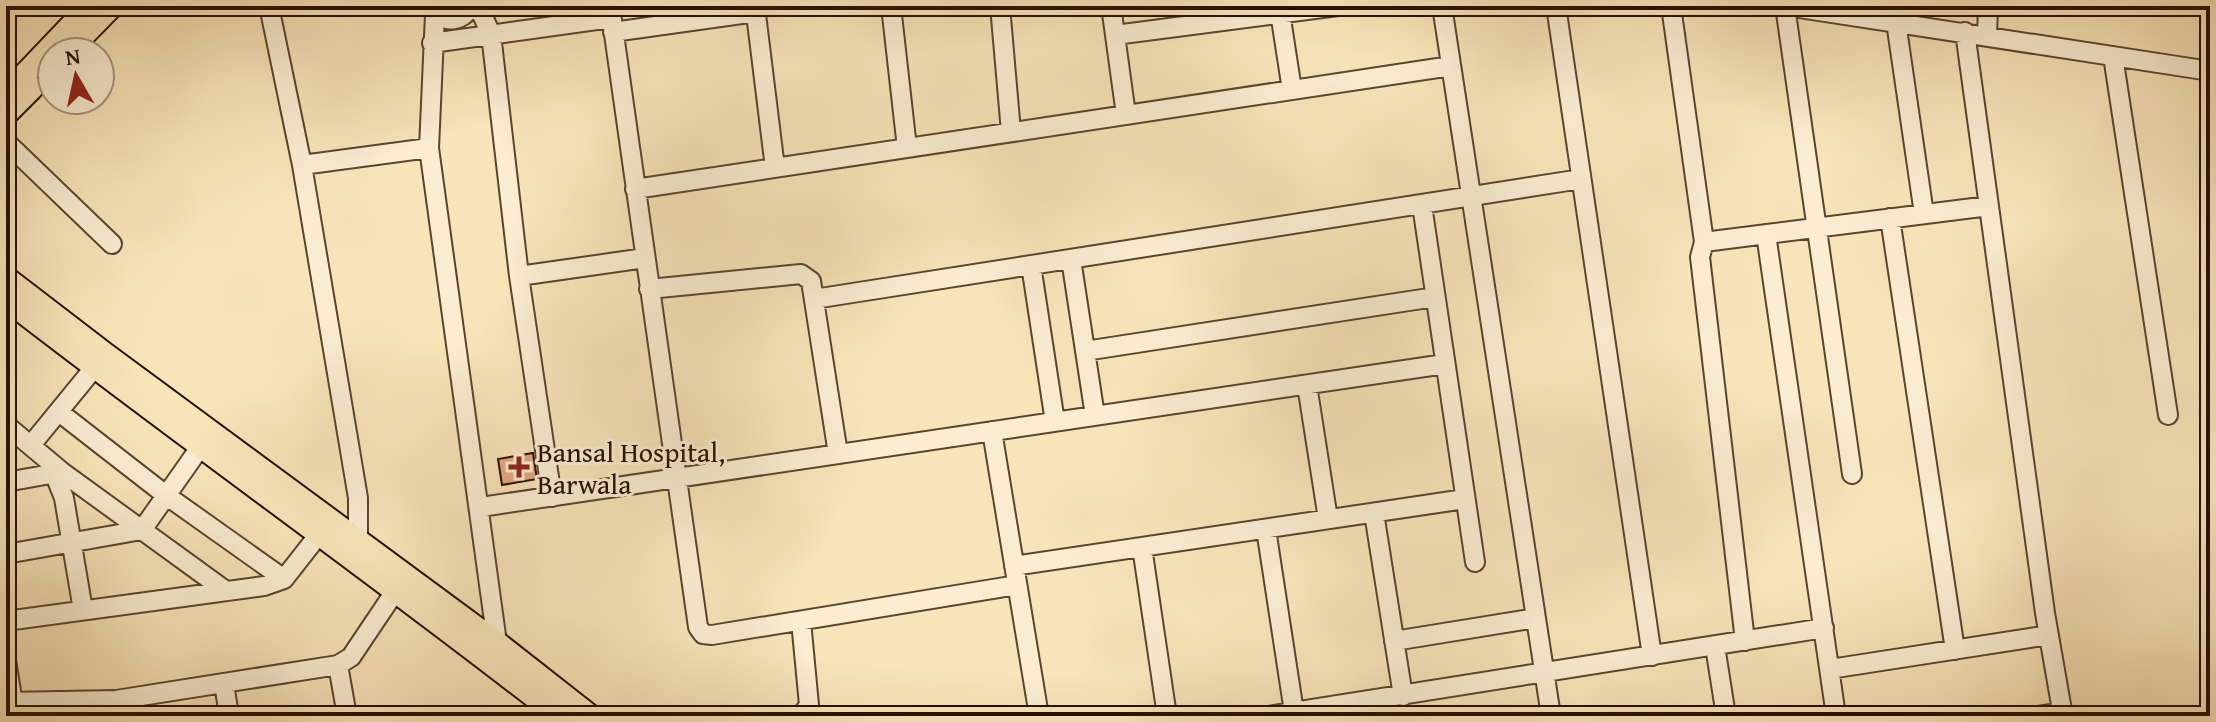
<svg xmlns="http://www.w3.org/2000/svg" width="2216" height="722" font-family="'Gentium Book Plus',serif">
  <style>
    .building { fill: #e4a67e; stroke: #270f00; stroke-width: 2 }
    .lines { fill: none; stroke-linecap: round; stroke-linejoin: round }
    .minor-casing { stroke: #5b442e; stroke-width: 22 }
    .major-casing { stroke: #270f00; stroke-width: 26 }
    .minor { stroke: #faedd2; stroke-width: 18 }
    .major { stroke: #f8e4b9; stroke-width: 22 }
    .poi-dot { fill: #8f2418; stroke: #faedd2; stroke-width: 3 }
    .labels { text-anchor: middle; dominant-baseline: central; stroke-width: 6; stroke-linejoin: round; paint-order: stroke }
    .poi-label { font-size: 28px; fill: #270f00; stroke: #faedd2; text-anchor: start }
  </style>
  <rect width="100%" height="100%" fill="#f8e4b9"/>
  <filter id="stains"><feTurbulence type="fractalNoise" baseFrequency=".0025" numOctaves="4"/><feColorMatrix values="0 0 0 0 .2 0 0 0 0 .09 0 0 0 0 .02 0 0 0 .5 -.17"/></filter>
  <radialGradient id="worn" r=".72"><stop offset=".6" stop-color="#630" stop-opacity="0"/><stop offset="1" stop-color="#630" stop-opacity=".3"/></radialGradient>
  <path class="building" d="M533,453L537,479L502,485L498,459Z"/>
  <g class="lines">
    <defs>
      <path id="minor" d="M269,6L302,165L358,498V541
        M431,6C440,24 462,24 471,6
        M478,6L491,34L519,276L552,497
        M610,6L698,627L703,634L712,635L1017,585
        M755,6L775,168
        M891,6L907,148
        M1000,6L1011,132
        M1111,6L1126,115
        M1279,6L1292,90
        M1442,6L1551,716
        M1556,6L1652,656
        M1671,6L1704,242
        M1785,6L1852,474
        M1786,6L2210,71
        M435,14L429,148L498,650
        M1896,22L1924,214
        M613,32L756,12
        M1965,32L2045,613L2063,716
        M1115,35L1338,6
        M1987,36L1988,6
        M432,43L611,18
        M2113,56L2168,415
        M6,142L112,244
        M302,165L429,148
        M635,189L1451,66
        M1422,205L1475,562
        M1890,218L1955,650
        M1766,234L1836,716
        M1071,259L1095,416
        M1031,265L1055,422
        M519,276L645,258
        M649,289L801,274L811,281L838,454
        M814,299L1581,179
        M1085,351L1435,297
        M1307,385L1328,519
        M59,412L167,496L284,579
        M6,425L62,472L226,591
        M992,431L1039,716
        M31,445L94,368
        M54,473L64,498L83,610
        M6,482L62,472
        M481,507L1445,364
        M1374,513L1403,696
        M1266,529L1294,712
        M1142,547L1167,716
        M6,554L142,530L208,436
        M1014,566L1465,499
        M6,621L264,586L284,579L320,533
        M801,621L809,705L801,716
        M1394,641L1536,618
        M1745,641L1700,257L1704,242L1989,206
        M1715,646L1726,716
        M6,660L15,716
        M338,665L347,716
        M1830,669L2049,635
        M224,683L229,716
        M6,702L116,700L338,665L351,657L396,590
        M1268,716L1824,628
        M2037,716L2062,712"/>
      <path id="major" d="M67,52L112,6
        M6,94L90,6
        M6,114L32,88
        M6,278L105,354L497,643L590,716
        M6,299C189,441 378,574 559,716"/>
    </defs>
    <use href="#minor" class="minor-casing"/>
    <use href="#major" class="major-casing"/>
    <use href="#minor" class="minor"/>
    <use href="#major" class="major"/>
  </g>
  <path class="poi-dot" d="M515 455h8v8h8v8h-8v8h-8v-8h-8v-8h8z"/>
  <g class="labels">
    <g class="poi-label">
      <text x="537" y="451">Bansal Hospital,<tspan x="537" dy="32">Barwala</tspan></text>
    </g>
  </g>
  <rect width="2216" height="722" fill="none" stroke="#f8e4b9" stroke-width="32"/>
  <rect x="8" y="8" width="2200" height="706" fill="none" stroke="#270f00" stroke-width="4"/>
  <rect x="16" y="16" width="2184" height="690" fill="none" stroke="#270f00" stroke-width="2"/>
  <g transform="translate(76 76) rotate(351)"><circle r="38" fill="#faedd2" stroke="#a6947e" stroke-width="2"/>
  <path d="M0-6L14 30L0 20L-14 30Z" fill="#8f2418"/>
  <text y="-12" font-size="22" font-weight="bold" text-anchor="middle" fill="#270f00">N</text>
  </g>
  <rect width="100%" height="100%" filter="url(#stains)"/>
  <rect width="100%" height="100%" fill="url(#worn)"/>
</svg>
